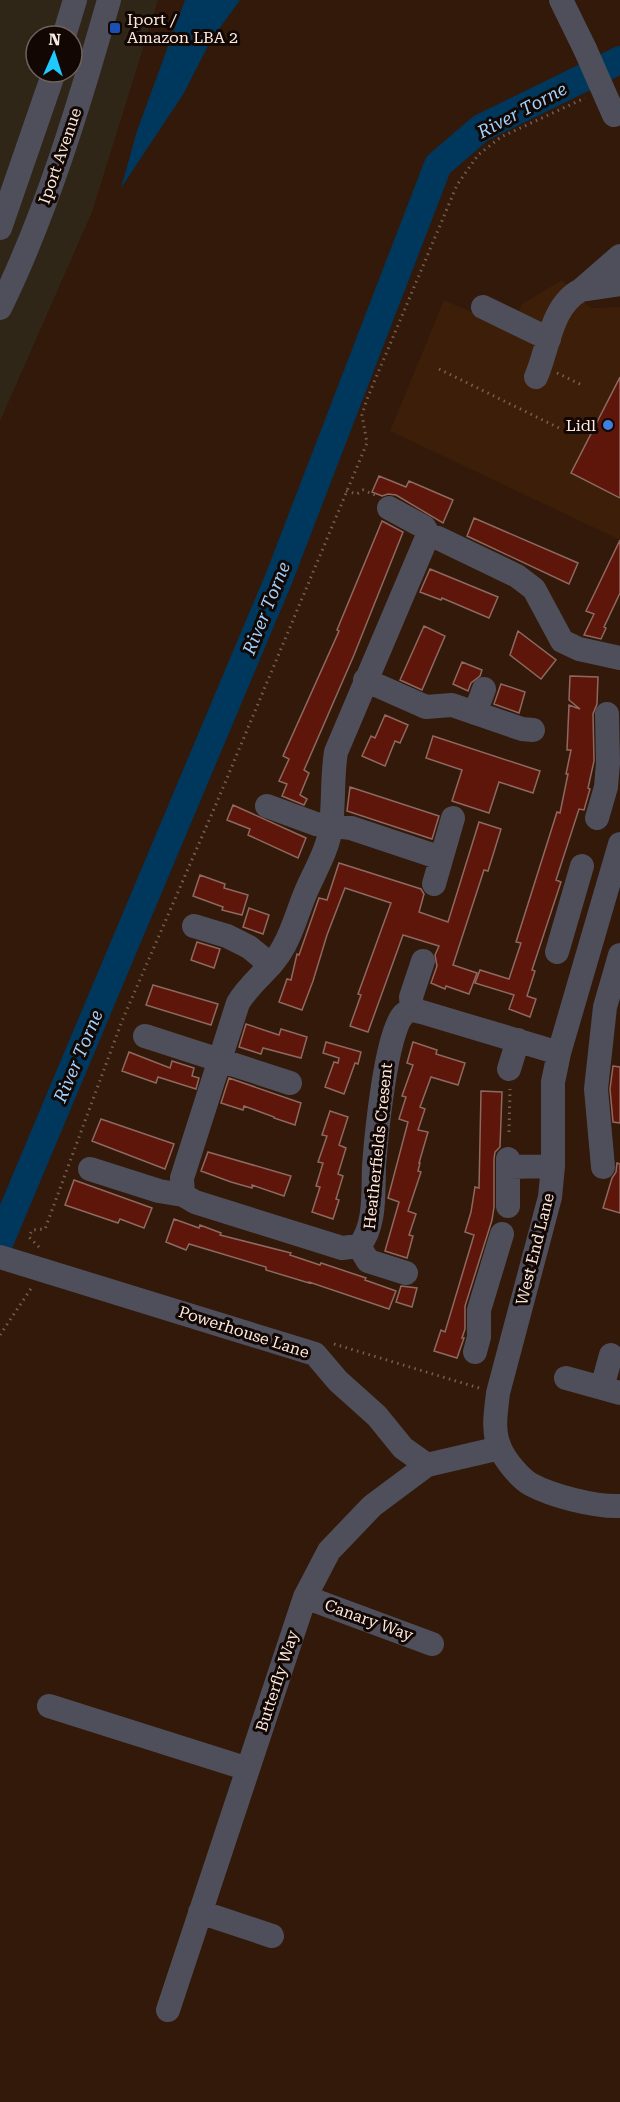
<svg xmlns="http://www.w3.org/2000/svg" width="620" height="2102" font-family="'Roboto Serif',serif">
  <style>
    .built { fill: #3d1e08 }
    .industrial { fill: #302617; fill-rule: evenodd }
    .water { fill: #00375d }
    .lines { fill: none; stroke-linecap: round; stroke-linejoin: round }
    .river { stroke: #00375d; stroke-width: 28 }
    .building { fill: #5e160a; stroke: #8d6961; stroke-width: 1.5 }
    .path { stroke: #765f51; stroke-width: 3; stroke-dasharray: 1.5 4.5; stroke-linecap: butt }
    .minor { stroke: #4f4f5c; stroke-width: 24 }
    .minor-bridge { stroke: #4f4f5c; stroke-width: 24 }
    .transit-dot { fill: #1a4fb4; stroke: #120703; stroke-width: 2 }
    .shop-dot { fill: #3f7fe0; stroke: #120703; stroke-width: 2 }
    .labels { text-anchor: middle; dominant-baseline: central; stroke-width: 6; stroke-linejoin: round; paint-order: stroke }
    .poi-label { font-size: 16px; fill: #fceae0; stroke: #120703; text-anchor: start }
    .street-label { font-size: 16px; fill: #fceae0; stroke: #120703 }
    .water-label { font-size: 18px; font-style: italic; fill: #a0d2ff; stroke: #120703 }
  </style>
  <rect width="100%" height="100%" fill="#321909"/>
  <path class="built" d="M562,280L591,308L620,307V540L390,431L444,300L512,330L522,304Z"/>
  <path class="industrial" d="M0,0H158L92,212L0,421ZM36,36H72V72H36Z"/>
  <path class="water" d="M185,0H240L211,40L184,93L121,188L137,131Z"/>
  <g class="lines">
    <path class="river" d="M0,1241L279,578L438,165L481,128L620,60"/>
  </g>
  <path class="building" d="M620,377V498L571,473Z
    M379,476L406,487L409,481L453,500L443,523L396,495L388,494L382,496L372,492Z
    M474,518L578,563L569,584L467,536Z
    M382,521L403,532L354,655L304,770L309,773L300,795L307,799L304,805L282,796L287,784L279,781L289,759L283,756L339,631L337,630Z
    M620,540V593L604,627L606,628L601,639L584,635L594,614L586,611Z
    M430,569L498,597L489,618L442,598L441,600L420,592Z
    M424,626L445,636L422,690L400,680Z
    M518,631L556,660L541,679L510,655Z
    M462,662L482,670L480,676L471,683L468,691L453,684Z
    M570,676L598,677L597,704L593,714L594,761L588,788L590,789L584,810L579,809L556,880L561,882L532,970L535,971L527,996L536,999L530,1017L509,1009L514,995L475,983L480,970L509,979L521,943L516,942L557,812L560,813L568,774H566L571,750H567L569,705L580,709L569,700Z
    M501,684L525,692L519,713L494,704Z
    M385,715L408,725L400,743L395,741L385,766L362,756L371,736L375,738Z
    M433,736L540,771L533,793L499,782L489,813L452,801L462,770L426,758Z
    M350,787L439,816L432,839L347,811Z
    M233,805L306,838L298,858L248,835L250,829L227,820Z
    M479,822L501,829L488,871L484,870L453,965L477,973L469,994L446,986L445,989L431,983L437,966L435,955L439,946L403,935L368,1032L350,1026L361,995L358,994L391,903L345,888L327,935L313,981L302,1010L279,1002L287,979L291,980L297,954L299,955L319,898L327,900L339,863L421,889L424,894L419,912L448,922Z
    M200,875L225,884L224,888L248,895L242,915L222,910L223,907L193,896Z
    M249,908L269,915L263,934L243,927Z
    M197,942L220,949L214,968L191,960Z
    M153,985L218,1004L211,1025L146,1005Z
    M246,1024L279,1035L281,1029L307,1037L301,1058L263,1048L261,1054L239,1047Z
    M326,1042L361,1052L358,1064L355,1063L344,1094L325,1087L334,1062L338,1063L339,1058L323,1053Z
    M413,1042L437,1050L436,1054L465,1063L458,1085L431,1077L420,1107L425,1109L418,1130L428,1132L419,1163H420L418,1171L421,1172L408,1211L416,1214L409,1235L413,1236L407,1258L385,1251L399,1202L388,1198L408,1122L399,1119L406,1097L402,1096L413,1065L407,1063Z
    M129,1052L170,1068L172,1061L194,1068L192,1076L199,1078L196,1089L158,1077L156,1083L122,1071Z
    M613,1066L620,1067V1123L613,1122L610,1089Z
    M229,1078L301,1103L295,1125L274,1118V1117L244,1106L243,1110L221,1103Z
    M481,1091L502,1092L500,1147L495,1152L494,1159V1207L492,1220L465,1306V1329L462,1338H464L457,1358L434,1351L441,1330L445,1332L474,1235L465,1232L471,1212L475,1187L479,1188Z
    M330,1111L348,1117L339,1145L346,1148L338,1174L343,1176L336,1199L339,1200L333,1219L312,1212L320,1187L316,1186L323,1163L318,1162L327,1136L322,1135Z
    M101,1119L174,1144L165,1169L92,1141Z
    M208,1152L291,1176L284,1196L252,1185V1188L231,1182L201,1171Z
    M617,1163L620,1164V1213L603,1208L612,1178L616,1172Z
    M74,1180L152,1208L144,1228L120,1219L118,1223L65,1205Z
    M174,1219L199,1228L200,1225L221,1233L220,1235L291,1253L290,1255L320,1265L321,1263L366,1278L365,1280L396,1291L389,1309L309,1282V1283L266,1270V1267L189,1244L186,1250L166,1242Z
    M401,1286L417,1288L412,1307L396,1302Z"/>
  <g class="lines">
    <path class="path" d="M439,369L561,429
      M557,373L582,385
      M346,491L357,494L363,490L375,495
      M509,1132L510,1089
      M39,1247L29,1237L32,1230L45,1229L122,1021L217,802L367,443L362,415L367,399L457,185L478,155L501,137L585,98
      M0,1335L32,1287
      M334,1344L479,1388"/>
    <path class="minor" d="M561,0L585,49
      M64,36L75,0
      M0,228L54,72
      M620,256L581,290L620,284
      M483,307L549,339
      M0,308C47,212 80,102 109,0
      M536,377C548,350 551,305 581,290
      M389,508L424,527L430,537
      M365,680L426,707L452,705L522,729L533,730
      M475,713L484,689
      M267,806L316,824L351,828L441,858
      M597,818L606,787L608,763L607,714
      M620,844L559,1053L553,1082V1166L550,1197L498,1393C496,1411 492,1431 500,1448C505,1460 519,1477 530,1484C552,1496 595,1507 620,1506
      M434,884L453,818
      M194,926L227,936L249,947L271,965
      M557,952L582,866
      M412,1010L411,997L423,961
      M145,1036L290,1083
      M559,1053L425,1013C418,1011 410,1008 404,1014C386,1030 376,1139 374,1166C373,1192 376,1226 359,1246L342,1248L195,1202L183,1195L182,1178L238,1003C251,981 273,968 284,946C293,930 298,911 305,894C314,872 328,851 331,826C334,801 332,776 336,752L425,542L430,537L438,538L517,576L534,589L562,641L579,649L620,658
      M509,1069L518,1040
      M508,1159V1206
      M508,1167L553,1166
      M603,1167L596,1089L605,1007L620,955
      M90,1169L159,1191L183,1195
      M359,1246L368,1261L406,1273
      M0,1257L315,1354L338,1381L377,1416L403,1448L427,1465
      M475,1352L479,1337V1310L502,1234
      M566,1378L620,1393
      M602,1388L611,1355
      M305,1597L432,1644
      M49,1706L248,1769
      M200,1912L272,1936
      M168,2010L305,1597L329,1551L372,1506L427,1465L500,1448"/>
    <path class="minor-bridge" d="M585,49L614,115"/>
  </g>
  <rect class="transit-dot" x="109" y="22" width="12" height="12" rx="3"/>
  <circle class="shop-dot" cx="608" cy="425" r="6"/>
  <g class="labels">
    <g class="poi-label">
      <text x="127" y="19">Iport /<tspan x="127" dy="18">Amazon LBA 2</tspan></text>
      <text x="596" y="425" text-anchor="end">Lidl</text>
    </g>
    <g class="street-label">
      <text transform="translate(60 156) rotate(-71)">Iport Avenue</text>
      <text transform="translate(378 1146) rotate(-84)">Heatherfields Cresent</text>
      <text transform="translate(535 1249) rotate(-76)">West End Lane</text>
      <text transform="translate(244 1332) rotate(18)">Powerhouse Lane</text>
      <text transform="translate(369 1620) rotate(20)">Canary Way</text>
      <text transform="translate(277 1681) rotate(-72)">Butterfly Way</text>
    </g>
    <g class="water-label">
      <text transform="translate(522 110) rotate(-28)">River Torne</text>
      <text transform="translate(266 608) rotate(-68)">River Torne</text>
      <text transform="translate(78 1056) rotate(-67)">River Torne</text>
    </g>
  </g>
  <g transform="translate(54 54) rotate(3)"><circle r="28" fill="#120703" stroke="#70625b" stroke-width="1.5"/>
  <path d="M0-4.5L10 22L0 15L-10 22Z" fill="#1fc9fd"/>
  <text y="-9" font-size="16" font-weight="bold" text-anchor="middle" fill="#fceae0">N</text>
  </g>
</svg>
